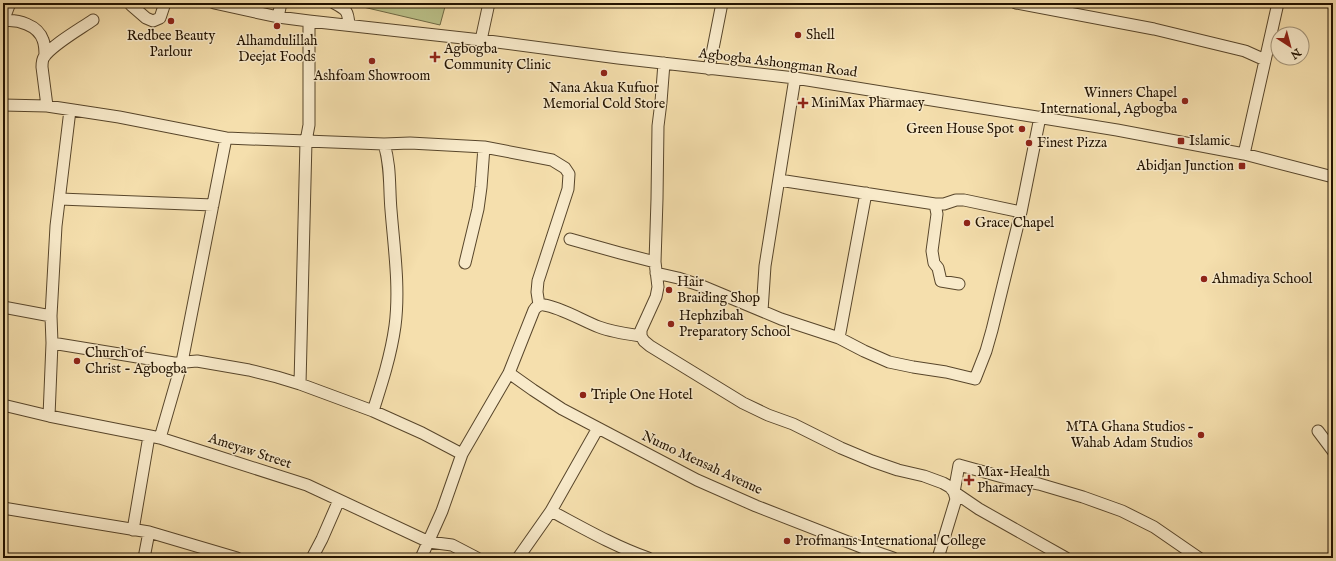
<svg xmlns="http://www.w3.org/2000/svg" width="1336" height="561" font-family="'IM FELL English',serif">
  <style>
    .green { fill: #bbc28a; stroke: #6f6a45 }
    .lines { fill: none; stroke-linecap: round; stroke-linejoin: round }
    .stream { stroke: #6c7869; stroke-width: 2 }
    .minor-casing { stroke: #58462b; stroke-width: 13 }
    .minor { stroke: #f8eaca; stroke-width: 11 }
    .poi-dot { fill: #8f2418; stroke: #f8eaca; stroke-width: 1.5 }
    .labels { text-anchor: middle; dominant-baseline: central; stroke-width: 3; stroke-linejoin: round; paint-order: stroke }
    .poi-label { font-size: 14px; fill: #231300; stroke: #f8eaca; text-anchor: start }
    .street-label { font-size: 14px; fill: #231300; stroke: #f8eaca }
  </style>
  <rect width="100%" height="100%" fill="#f5dfad"/>
  <filter id="stains"><feTurbulence type="fractalNoise" baseFrequency=".005" numOctaves="4"/><feColorMatrix values="0 0 0 0 .2 0 0 0 0 .09 0 0 0 0 .02 0 0 0 .5 -.17"/></filter>
  <radialGradient id="worn" r=".72"><stop offset=".6" stop-color="#630" stop-opacity="0"/><stop offset="1" stop-color="#630" stop-opacity=".3"/></radialGradient>
  <path class="green" d="M346,3H446L440,25Z"/>
  <g class="lines">
    <path class="stream" d="M1333,9L1332,23L1333,33"/>
    <defs>
      <path id="minor" d="M214,3L278,17L309,21L481,40L618,58L795,78L1117,130L1244,154L1333,177
        M334,3C347,10 348,11 349,25
        M1016,3L1154,29L1245,51L1265,60
        M131,5L146,18L153,21L160,18L165,3
        M278,17L281,3
        M3,21C18,19 38,25 43,40C45,45 45,51 45,56
        M3,21L10,3
        M481,40L489,3
        M664,63L661,102L658,126L657,199L655,262L658,287L656,297L641,330V336L644,341L650,346L743,403L768,415L793,424L841,448L872,461L898,470L924,476L943,483L950,487L954,492L956,499L938,558
        M709,69L722,3
        M3,105L47,106L119,117L226,138L384,144L410,143L484,147L552,160L565,168L569,174L568,189L538,281L537,292L539,305
        M47,106L42,67C42,63 42,60 44,57C52,45 80,29 93,20
        M1244,154L1278,3
        M779,180L935,204H944L956,200H964L1021,212
        M60,199L213,205
        M935,204L937,214L932,251L934,263L938,268L941,281L959,284
        M570,239L620,253L655,262
        M465,263L478,209L481,187L484,147
        M656,273L678,278L702,286L781,319L839,338L864,351L889,362L913,367L946,372L975,379L986,351L992,330L1021,212L1040,117
        M3,307L51,316
        M762,311L765,266L795,78
        M839,338L866,193
        M52,343L174,363L197,361L249,370L277,377L300,384L373,411L422,433L462,454
        M509,373L533,390L562,409L697,480L756,506L861,547L893,558
        M300,384L306,141L309,125V21
        M3,405L49,416L160,438L210,454L307,485L429,542L452,545L477,558
        M373,411C382,383 391,355 395,326C400,288 394,248 391,210C389,188 391,166 384,144
        M49,416L52,343L51,316L56,226L70,110
        M1318,431L1333,451
        M160,438L182,362L226,138
        M954,492L959,465L1006,478L1039,484L1083,497L1122,511L1154,527L1199,558
        M954,492L979,509L1066,558
        M3,508L149,532L237,558
        M551,511C583,528 614,546 648,558
        M133,530L149,436
        M144,558L149,532
        M312,558L322,539L339,500
        M421,558L442,511L462,454L509,373L534,310C536,307 539,304 544,305C560,307 583,321 599,327C612,332 627,334 641,336
        M518,558L551,511L598,428"/>
    </defs>
    <use href="#minor" class="minor-casing"/>
    <use href="#minor" class="minor"/>
  </g>
  <g class="poi-dot">
    <circle cx="171" cy="21" r="4"/>
    <circle cx="277" cy="26" r="4"/>
    <circle cx="798" cy="35" r="4"/>
    <path d="M433 51h4v4h4v4h-4v4h-4v-4h-4v-4h4z"/>
    <circle cx="372" cy="61" r="4"/>
    <circle cx="604" cy="73" r="4"/>
    <circle cx="1185" cy="101" r="4"/>
    <path d="M801 97h4v4h4v4h-4v4h-4v-4h-4v-4h4z"/>
    <circle cx="1022" cy="129" r="4"/>
    <rect x="1177" y="137" width="8" height="8" rx="2"/>
    <circle cx="1029" cy="143" r="4"/>
    <rect x="1238" y="162" width="8" height="8" rx="2"/>
    <circle cx="967" cy="223" r="4"/>
    <circle cx="1204" cy="279" r="4"/>
    <circle cx="669" cy="290" r="4"/>
    <circle cx="671" cy="324" r="4"/>
    <circle cx="77" cy="361" r="4"/>
    <circle cx="583" cy="395" r="4"/>
    <circle cx="1201" cy="435" r="4"/>
    <path d="M967 474h4v4h4v4h-4v4h-4v-4h-4v-4h4z"/>
    <circle cx="787" cy="541" r="4"/>
  </g>
  <g class="labels">
    <g class="poi-label">
      <text x="806" y="35">Shell</text>
      <text x="171" y="36" text-anchor="middle">Redbee Beauty<tspan x="171" dy="16">Parlour</tspan></text>
      <text x="277" y="41" text-anchor="middle">Alhamdulillah<tspan x="277" dy="16">Deejat Foods</tspan></text>
      <text x="444" y="49">Agbogba<tspan x="444" dy="16">Community Clinic</tspan></text>
      <text x="372" y="76" text-anchor="middle">Ashfoam Showroom</text>
      <text x="604" y="88" text-anchor="middle">Nana Akua Kufuor<tspan x="604" dy="16">Memorial Cold Store</tspan></text>
      <text x="1177" y="93" text-anchor="end">Winners Chapel<tspan x="1177" dy="16">International, Agbogba</tspan></text>
      <text x="811" y="103">MiniMax Pharmacy</text>
      <text x="1014" y="129" text-anchor="end">Green House Spot</text>
      <text x="1189" y="141">Islamic</text>
      <text x="1037" y="143">Finest Pizza</text>
      <text x="1234" y="166" text-anchor="end">Abidjan Junction</text>
      <text x="975" y="223">Grace Chapel</text>
      <text x="1212" y="279">Ahmadiya School</text>
      <text x="677" y="282">Hair<tspan x="677" dy="16">Braiding Shop</tspan></text>
      <text x="679" y="316">Hephzibah<tspan x="679" dy="16">Preparatory School</tspan></text>
      <text x="85" y="353">Church of<tspan x="85" dy="16">Christ - Agbogba</tspan></text>
      <text x="591" y="395">Triple One Hotel</text>
      <text x="1193" y="427" text-anchor="end">MTA Ghana Studios –<tspan x="1193" dy="16">Wahab Adam Studios</tspan></text>
      <text x="977" y="472">Max-Health<tspan x="977" dy="16">Pharmacy</tspan></text>
      <text x="795" y="541">Profmanns International College</text>
    </g>
    <g class="street-label">
      <text transform="translate(778 63) rotate(7)">Agbogba Ashongman Road</text>
      <text transform="translate(250 451) rotate(18)">Ameyaw Street</text>
      <text transform="translate(702 463) rotate(25)">Numo Mensah Avenue</text>
    </g>
  </g>
  <rect width="1336" height="561" fill="none" stroke="#f5dfad" stroke-width="16"/>
  <rect x="4" y="4" width="1328" height="553" fill="none" stroke="#231300" stroke-width="2"/>
  <rect x="8" y="8" width="1320" height="545" fill="none" stroke="#231300"/>
  <g transform="translate(1290 46) rotate(144)"><circle r="19" fill="#f8eaca" stroke="#a39479"/>
  <path d="M0-3L7 15L0 10L-7 15Z" fill="#8f2418"/>
  <text y="-6" font-size="11" font-weight="bold" text-anchor="middle" fill="#231300">N</text>
  </g>
  <rect width="100%" height="100%" filter="url(#stains)"/>
  <rect width="100%" height="100%" fill="url(#worn)"/>
</svg>
